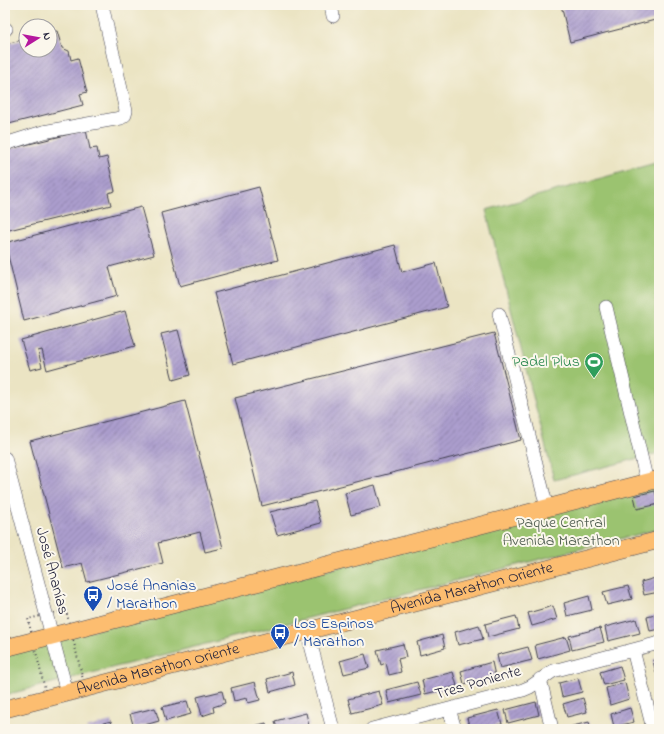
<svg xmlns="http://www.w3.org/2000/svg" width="664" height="734" font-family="'Indie Flower',sans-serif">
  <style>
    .park { fill: #9bc36f; stroke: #5e7255 }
    .building { fill: url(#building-hatch) }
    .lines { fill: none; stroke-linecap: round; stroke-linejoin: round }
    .minor-casing { stroke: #403f4f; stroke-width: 14 }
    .major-casing { stroke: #403f4f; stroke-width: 18 }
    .path { stroke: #403f4f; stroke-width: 2; stroke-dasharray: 1 3; stroke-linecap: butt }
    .minor { stroke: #fff; stroke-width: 13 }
    .major { stroke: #fcbd6f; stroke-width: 17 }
    .labels { text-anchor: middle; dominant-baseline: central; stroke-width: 4; stroke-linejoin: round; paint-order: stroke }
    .leisure-label { font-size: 16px; fill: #27864d; stroke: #fbf7ec; text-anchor: end }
    .park-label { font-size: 16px; fill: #4c5a4d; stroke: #fbf7ec }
    .street-label { font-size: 16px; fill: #22223b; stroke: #fbf7ec }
    .transit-label { font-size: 16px; fill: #164399; stroke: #fbf7ec; text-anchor: start }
  </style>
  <defs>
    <pattern id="building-hatch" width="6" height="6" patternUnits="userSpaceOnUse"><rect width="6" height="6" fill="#ac9ece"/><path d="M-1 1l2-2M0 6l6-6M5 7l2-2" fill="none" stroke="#8c80a8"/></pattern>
  </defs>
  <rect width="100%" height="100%" fill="#fbf7ec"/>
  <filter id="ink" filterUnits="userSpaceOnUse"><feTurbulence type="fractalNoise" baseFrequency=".025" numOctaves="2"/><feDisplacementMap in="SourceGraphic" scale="8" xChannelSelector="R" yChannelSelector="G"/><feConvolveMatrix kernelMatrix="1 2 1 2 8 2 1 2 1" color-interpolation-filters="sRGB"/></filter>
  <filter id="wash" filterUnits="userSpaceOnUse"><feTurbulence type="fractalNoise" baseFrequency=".012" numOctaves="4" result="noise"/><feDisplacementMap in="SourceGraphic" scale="16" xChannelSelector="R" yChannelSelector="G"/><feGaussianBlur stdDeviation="0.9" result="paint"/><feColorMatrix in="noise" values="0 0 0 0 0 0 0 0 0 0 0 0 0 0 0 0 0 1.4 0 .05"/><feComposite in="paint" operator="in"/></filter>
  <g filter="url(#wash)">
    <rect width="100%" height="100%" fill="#ebe4c3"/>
    <path class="park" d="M659,162V453L554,480L486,210Z
      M659,485V529L5,695V653Z"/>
    <g id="blocks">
      <path class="building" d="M561,5H659V19L570,42Z
        M57,31L62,48L69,51L71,60L78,58L87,92L80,94L83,105L5,125V44L26,39V50H50V32Z
        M86,130L90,149L97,148L99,159L107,157L115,191L108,193L111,205L5,231V150Z
        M259,187L278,260L180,286L161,213Z
        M141,207L154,255L109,267L117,296L24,321L5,243Z
        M395,245L402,272L436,263L447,307L233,364L214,293Z
        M125,311L135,346L47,370L42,350L38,351L42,367L30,370L21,340Z
        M178,330L190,375L173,380L161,334Z
        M494,333L521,440L262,506L235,398Z
        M185,401L223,548L205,552L200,532L158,543L163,563L87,582L82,563L63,568L30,441Z
        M375,485L381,507L351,515L345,493Z
        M655,491L659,504L637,509L634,496Z
        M315,501L321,523L277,535L270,512Z
        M659,577V592L644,595L641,582Z
        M628,586L632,599L607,605L603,592Z
        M589,596L592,610L567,616L564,603Z
        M553,606L557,619L532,626L528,613Z
        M659,614V629L650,631L647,617Z
        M516,616L519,629L488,637L485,624Z
        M636,619L640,633L608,641L605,627Z
        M479,625L483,639L458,645L455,632Z
        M600,628L604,642L572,650L569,636Z
        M442,635L445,648L420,655L417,642Z
        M566,637L570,650L538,659L535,645Z
        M403,644L406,657L398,659L401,672L389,675L386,663L381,665L377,650Z
        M528,647L532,660L500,668L497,655Z
        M365,654L369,668L344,674L340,661Z
        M659,658V672L656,673L653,660Z
        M492,662L495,676L464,684L461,671Z
        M620,666L624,680L604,685L600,672Z
        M292,672L295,685L270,692L267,679Z
        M453,672L457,686L425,694L422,680Z
        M578,678L582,692L562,697L559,683Z
        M255,682L260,700L248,703L247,698L234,701L231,688Z
        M417,682L421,695L389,703L386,690Z
        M625,683L629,699L610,705L606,688Z
        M222,691L225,703L213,707L214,712L202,716L197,697Z
        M379,691L383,705L352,713L348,699Z
        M583,698L587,712L567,717L563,704Z
        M187,701L191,714L166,721L162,707Z
        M536,702L539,715L508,723L505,710Z
        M155,708L159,721L134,728L130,714Z
        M630,708L634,722L614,727L611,714Z
        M498,710L502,724L482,729H470L467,718Z
        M306,713L309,726L298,729H277L275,721Z
        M111,721L113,729H86V728Z
        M589,722L591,729H570L569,727Z
        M266,723L267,729H246V728Z"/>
    </g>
  </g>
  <g filter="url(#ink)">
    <use href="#blocks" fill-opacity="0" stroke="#403f4f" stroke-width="1"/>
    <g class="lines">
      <defs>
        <path id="minor" d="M331,5L333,16
          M5,29H6
          M5,144L43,132L121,118L125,115L126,111L102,5
          M606,307L647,482
          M499,314L547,508
          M5,458L67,693
          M307,630L333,729
          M633,650L653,729
          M540,679L552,729
          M449,709L455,729
          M372,729L523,690L530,687L553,671L659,643"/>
        <g id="major">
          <path d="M5,648L659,479"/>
          <path id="s1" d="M5,709L659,540"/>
        </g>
      </defs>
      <use href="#minor" class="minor-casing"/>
      <use href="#major" class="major-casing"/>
      <path class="path" d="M66,610L87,696L49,706L28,619Z"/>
      <use href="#minor" class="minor"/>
      <use href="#major" class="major"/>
    </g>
  </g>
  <defs>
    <symbol id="stadium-pin" viewBox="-11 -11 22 30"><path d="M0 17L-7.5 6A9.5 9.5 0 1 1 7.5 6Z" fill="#2e9e5b" stroke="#fbf7ec"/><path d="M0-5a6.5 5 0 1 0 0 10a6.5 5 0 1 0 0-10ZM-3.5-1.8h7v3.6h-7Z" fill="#fff"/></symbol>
    <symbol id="bus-pin" viewBox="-11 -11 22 30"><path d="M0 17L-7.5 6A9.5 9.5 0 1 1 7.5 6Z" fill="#1a4fb4" stroke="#fbf7ec"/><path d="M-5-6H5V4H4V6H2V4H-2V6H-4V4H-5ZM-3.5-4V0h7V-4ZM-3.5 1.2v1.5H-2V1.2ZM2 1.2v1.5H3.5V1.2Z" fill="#fff"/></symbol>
  </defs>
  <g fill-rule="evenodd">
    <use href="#stadium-pin" x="583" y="351" width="22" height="30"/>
    <use href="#bus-pin" x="82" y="584" width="22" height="30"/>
    <use href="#bus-pin" x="269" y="622" width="22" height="30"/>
  </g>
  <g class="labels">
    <g class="leisure-label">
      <text x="580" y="362">Padel Plus</text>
    </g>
    <g class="park-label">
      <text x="561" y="523">Paque Central<tspan x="561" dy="18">Avenida Marathon</tspan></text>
    </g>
    <g class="street-label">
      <text transform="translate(52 571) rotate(75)">José Ananías</text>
      <text stroke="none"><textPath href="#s1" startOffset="482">Avenida Marathon Oriente</textPath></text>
      <text stroke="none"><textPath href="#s1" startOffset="158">Avenida Marathon Oriente</textPath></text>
      <text transform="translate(478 683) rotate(-16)">Tres Poniente</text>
    </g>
    <g class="transit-label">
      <text x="107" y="586">José Ananias<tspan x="107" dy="18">/ Marathon</tspan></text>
      <text x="294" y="624">Los Espinos<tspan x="294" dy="18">/ Marathon</tspan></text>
    </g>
  </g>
  <rect width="664" height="734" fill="none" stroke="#fbf7ec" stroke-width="20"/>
  <g transform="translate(38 38) rotate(79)"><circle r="19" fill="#fbf7ec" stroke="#a4a2a5"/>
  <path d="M0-3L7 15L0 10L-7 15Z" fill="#b5179e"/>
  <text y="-6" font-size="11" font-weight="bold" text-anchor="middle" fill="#22223b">N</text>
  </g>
</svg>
